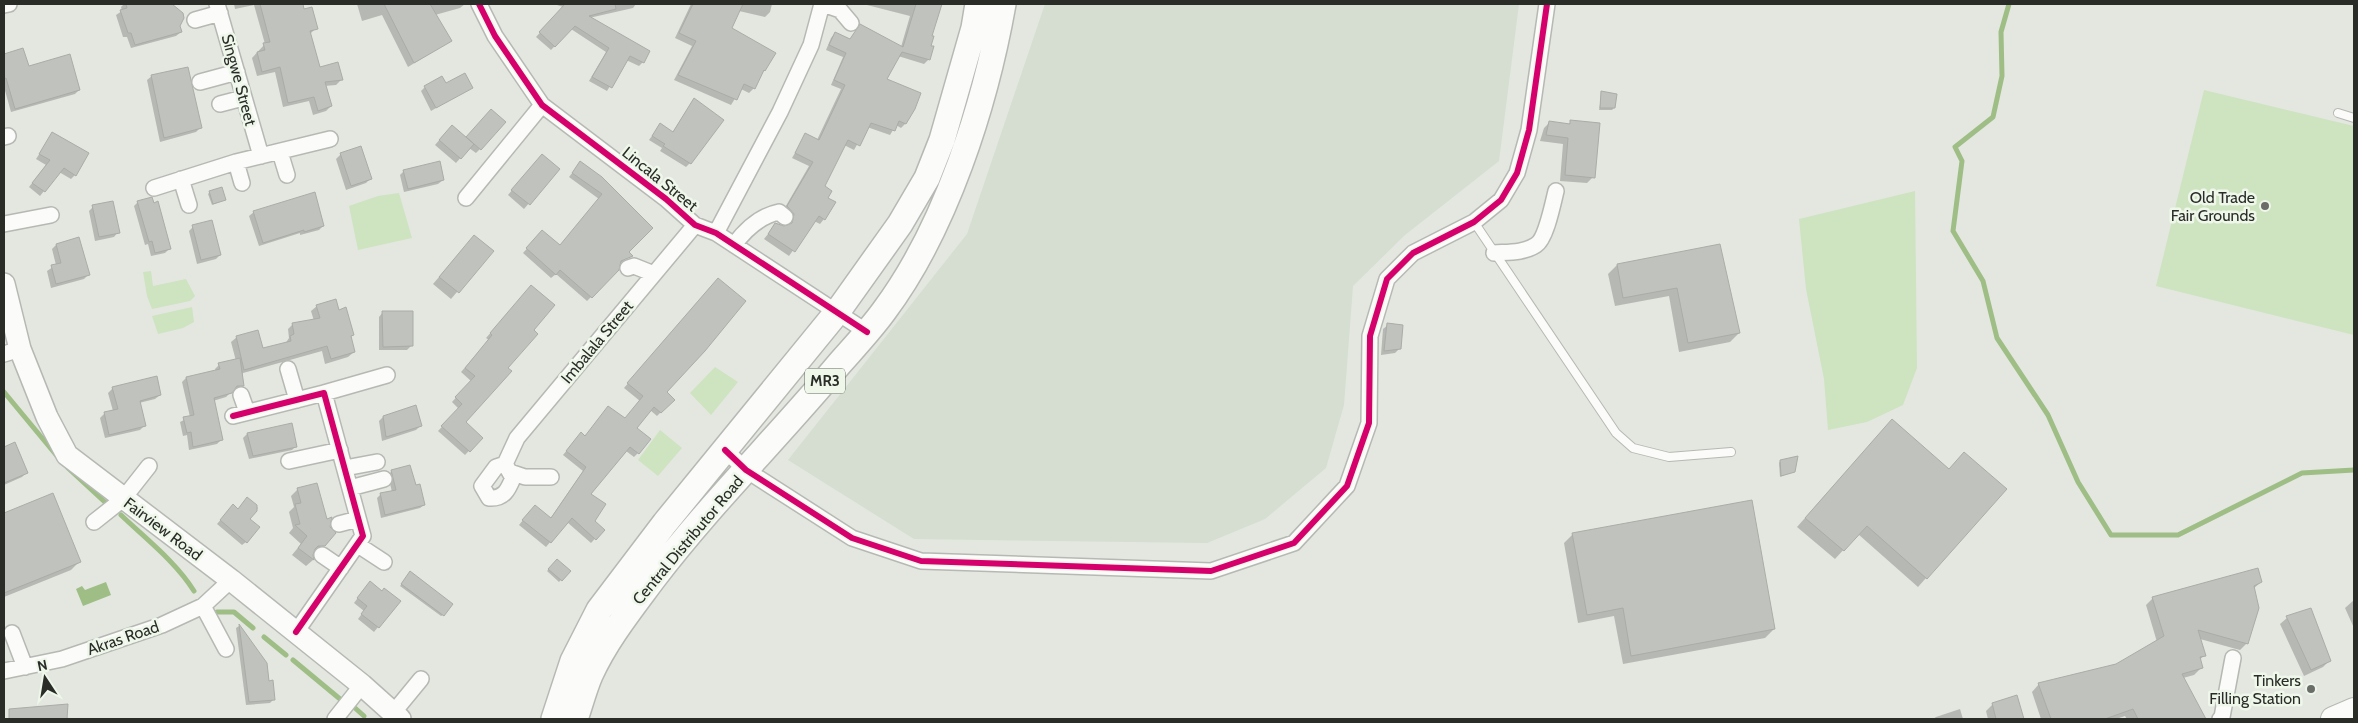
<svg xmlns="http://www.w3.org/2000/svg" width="2358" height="723" font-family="Cabin,sans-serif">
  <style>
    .built { fill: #d5ded0 }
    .green { fill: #cee3c0 }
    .water { fill: #9ebe86 }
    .shadow { fill: #0003 }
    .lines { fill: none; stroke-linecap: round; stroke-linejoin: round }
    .stream { stroke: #9ebe86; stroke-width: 5 }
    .building { fill: #c0c3bd; stroke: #aaada7 }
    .service-casing { stroke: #b6b9b3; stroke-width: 10 }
    .minor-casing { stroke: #b6b9b3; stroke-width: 18 }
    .secondary-casing { stroke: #b6b9b3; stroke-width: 24 }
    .primary-casing { stroke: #b6b9b3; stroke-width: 26 }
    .trunk-casing { stroke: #b6b9b3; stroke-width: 28 }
    .service { stroke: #fbfbfa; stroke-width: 8 }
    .minor { stroke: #fbfbfa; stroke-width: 15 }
    .secondary { stroke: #fbfbfa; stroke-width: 21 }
    .primary { stroke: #fbfbfa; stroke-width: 24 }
    .trunk { stroke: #fbfbfa; stroke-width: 25 }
    .cycleway-casing { stroke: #eff7ea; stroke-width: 9 }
    .cycleway { stroke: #d6006c; stroke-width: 6 }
    .poi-dot { fill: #6a6d68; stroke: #eff7ea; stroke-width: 2 }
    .labels { text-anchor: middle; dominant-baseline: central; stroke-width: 5; stroke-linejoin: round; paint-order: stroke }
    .shield { fill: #eff7ea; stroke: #646962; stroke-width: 1 }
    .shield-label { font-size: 15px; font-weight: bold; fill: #292c27 }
    .street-label { font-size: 16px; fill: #292c27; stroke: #eff7ea }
    .poi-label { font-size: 16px; fill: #292c27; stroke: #eff7ea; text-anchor: end }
  </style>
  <rect width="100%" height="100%" fill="#e3e7e0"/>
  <path class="built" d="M1045,4H1519L1499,161L1405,235L1353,286L1344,405L1326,468L1265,519L1207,543L914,539L788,460L967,234Z"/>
  <path class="green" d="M2204,90L2354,126V335L2156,286Z
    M1915,191L1917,368L1903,405L1867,422L1828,430L1824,379L1806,289L1799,219Z
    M399,193L412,238L358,250L349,206L378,196Z
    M151,271L153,286L186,279L195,296L190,301L152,309L147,296L143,272Z
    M192,307L194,322L183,328L158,334L152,316Z
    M715,367L738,382L711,415L690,393Z
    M660,430L682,448L658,476L638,460Z"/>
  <path class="water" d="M106,582L111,595L83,606L76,589L82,586L85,590Z"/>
  <path class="shadow" d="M124,4H171L172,7L179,10L182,14L178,26L181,32L176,36L131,48L127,37H123L116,15L122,11L121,7Z
    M234,4H301L303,11L316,28L310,34L319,68L341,80L336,85L324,86L331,106L326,111L313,115L309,101L283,107L275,72L257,76L252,58L265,44L254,5L235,9Z
    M357,4H465L460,8L435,15L450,41L408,67L382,15L362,21Z
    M554,4H636L633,8L589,18L643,62L639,66L626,60L607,91L589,81L606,52L571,29L551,50L536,37L563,7Z
    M691,4H772L770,12L765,17L739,11L731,28L774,53L754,88L749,93L741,89L731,105L674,80L692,46L675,38Z
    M863,4H941L931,36L929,59L924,64L898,56L886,80L905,124L901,128L896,125L890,135L867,127L854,150L844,145L823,186L826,198L824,219L820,224L814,221L789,256L764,239L776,224L784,228L789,225L790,219L783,211L809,166L792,158L806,134L817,140L841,89L831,85L843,57L826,50L831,38L835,33L850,40L860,26L901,47L910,16Z
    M23,50L28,68L79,90L75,94L11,112L4,87V55Z
    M152,76L200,128L196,132L160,142L147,80Z
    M446,84L472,87L431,111L421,91L425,87Z
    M1602,92L1614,108L1612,110H1599Z
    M694,99L690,163L686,167L660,151L662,148L649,140L660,125L672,133Z
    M487,115L480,149L476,153L469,148L456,163L435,145L447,131L466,139Z
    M1550,122L1568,125L1571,122L1593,177L1587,183L1560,181L1563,144L1540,141L1544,128Z
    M53,133L75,175L71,179L59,172L40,196L29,187L46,165L36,159Z
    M341,154L370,179L366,183L346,190L336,159Z
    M537,160L558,169L524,209L508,195Z
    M580,163L601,178L627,252L631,256L620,263L618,270L587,301L556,274L551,278L523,253L542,232L559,247L599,199L569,177Z
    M404,171L443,180L438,184L404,192L400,175Z
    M210,192L225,200L212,205L208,194Z
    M138,202L153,205L169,249L165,253L151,256L148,244L145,245L134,206Z
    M93,207L118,232L114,237L95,241L89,211Z
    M254,212L323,226L319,230L300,235V233L259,246L249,216Z
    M193,227L220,255L216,259L197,264L189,231Z
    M474,236L492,251L451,299L433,284Z
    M56,245L88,275L84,279L51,288L47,271L56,265L52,249Z
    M1719,245L1739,333L1730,342L1679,352L1669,296L1615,306L1608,274L1617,265Z
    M714,283L665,392L673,400L657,416L650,410L636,429L638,453L634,457L626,451L590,494L593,521L603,530L591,543L567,522L546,547L519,525L531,510L550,519L583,471L563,455L577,438L625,420L640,401L624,388Z
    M527,291L506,368L464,423L481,438L465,455L438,431L459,409L452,402L471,381L461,372L489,340L486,338Z
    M317,306L338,311L353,335L350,337L354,352L348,357L325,364L322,351L243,373L240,378L243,386L239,390H233L226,397L213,401L221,440L217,444L189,450L187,435L183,436L180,422L190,417L182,382L186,378L216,371L215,369L219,365L236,361L231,342L237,337L262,350L285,344L289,338L288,329L293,324L314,321L311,311Z
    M383,312L411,346L407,350H379V317Z
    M1388,325L1400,348L1395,353L1381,355L1383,329Z
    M113,388L160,395L155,399L139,403L145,425L140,430L105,438L100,418L104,414L113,411L108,393Z
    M383,417L421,425L416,430L382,441L379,421Z
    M291,425L296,446L292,450L249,459L243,438L247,434Z
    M1883,430L1926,578L1918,587L1858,534L1835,559L1797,527Z
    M14,444L26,473L22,477L4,485V448Z
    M1780,461L1794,471L1780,477L1779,463Z
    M392,471L415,486L424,505L420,508L381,518L377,498L381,494L392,492L388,475Z
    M316,484L329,527L324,546L317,553H312L313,560L306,566L292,555L301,544L289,533L293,528L289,512L294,507L291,496L297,490Z
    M52,495L79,562L71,570L4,597V562L6,560L4,554V514Z
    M247,499L258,508L249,519L246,542L242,545L217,524L229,510H237Z
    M1573,534L1774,629L1765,638L1623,664L1614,616L1578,623L1564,543Z
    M557,560L569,571L559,582L547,571Z
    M408,575L443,615L441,616L400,586Z
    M2261,582L2253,589L2247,643L2240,650L2200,639L2204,656L2199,660L2201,668L2194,675L2183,678L2205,719H2127L2125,716L2116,719H2041L2032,692L2039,684L2116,665L2157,642L2146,605L2153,598Z
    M366,587L399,601L374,632L358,619L364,611L354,603Z
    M2354,600V628L2345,608Z
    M2287,618L2330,660L2323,667L2304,676L2280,624Z
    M239,626L266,664L268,682L274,699L270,703L246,705L236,628Z
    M2016,697L2022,719H1988L1986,711L1993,704Z
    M1960,709L1963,719H1933L1936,717Z
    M20,715L70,718V719H21Z"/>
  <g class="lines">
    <path class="stream" d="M2009,4L2001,32L2002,76L1993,117L1955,147L1962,161L1953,231L1983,281L1997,338L2048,415L2078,482L2111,535H2178L2302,473L2354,470
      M4,392L57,456
      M68,468L108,505
      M121,515C146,539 176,562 194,591
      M217,612H234L253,628
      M264,637L286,655
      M293,660L340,699
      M355,708L364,716"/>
  </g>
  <path class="building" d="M126,4H172L183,13L184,18L180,26L182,32L135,45L131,33H128L120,10L127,8Z
    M260,4H303L304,9L312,7L318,29L310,31L320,67L338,62L343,80L325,82L332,106L318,111L314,97L288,103L280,67L262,72L257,52L265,50L263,43L270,42Z
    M384,4H430L452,41L414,63Z
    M565,4H615L616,9L589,16L650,51L644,63L630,56L612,88L592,77L609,48L575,26L555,47L539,32Z
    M693,4H743L732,28L776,53L765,71L764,70L755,89L744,84L737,100L678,75L696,41L679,33Z
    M916,4H942L932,36H934L931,46H934L930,60L902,52L887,79L921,93L915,109L906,124L899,121L895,131L871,123L860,146L848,140L825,186L832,191L828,198L836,202L825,220L819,216L795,252L768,234L775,223L784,226L792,223L794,214L787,206L813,162L795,153L805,133L819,140L845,85L834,80L846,53L829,45L835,32L850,39L860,24L903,47Z
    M23,48L29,66L70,54L80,90L15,109L6,78L4,79V54Z
    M188,67L202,128L164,138L151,75Z
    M465,73L473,88L436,108L424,86L442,76L446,83Z
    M1601,91L1617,94L1615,108H1600Z
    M694,98L724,120L691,164L663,146L665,144L652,136L660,123L673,132Z
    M491,109L506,122L481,150L466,137Z
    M1570,120L1600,123L1595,178L1565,175L1568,138L1546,135L1549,121L1570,124Z
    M452,125L474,144L461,159L439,140Z
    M52,132L89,153L76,176L64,168L45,192L32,183L50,160L39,154Z
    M361,146L372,179L351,186L340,153Z
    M542,154L560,169L530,205L511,190Z
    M440,161L444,180L408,189L403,170Z
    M580,161L602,177L653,228L629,252L633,256L621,261L619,270L592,298L560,270L556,275L526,248L542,230L560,245L602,194L572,173Z
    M222,187L226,200L213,204L209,191Z
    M315,192L324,226L304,232V230L263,243L253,211Z
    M152,197L154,203L158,201L171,249L155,253L152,241L149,242L137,201Z
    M113,201L120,233L99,237L92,205Z
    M212,220L221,255L201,260L192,225Z
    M474,235L494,251L459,293L439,277Z
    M79,237L90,275L56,284L51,265L61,263L56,244Z
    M1720,244L1740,333L1688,343L1677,288L1623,298L1617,264Z
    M718,278L746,301L705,351L667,392L675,400L661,413L654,407L637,428L651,439L639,454L630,447L591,494L606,504L595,521L605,530L596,540L572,518L551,543L522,520L535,505L551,518L586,467L566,451L581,432L585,436L608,406L625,418L643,396L627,383Z
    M531,285L555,305L534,330L538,334L508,368L512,371L466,422L483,438L470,452L441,426L462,404L455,397L475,376L465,368L492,335L490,333Z
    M336,299L339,310L346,307L354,335L351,336L355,352L331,359L327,346L244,370L236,336L258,330L263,348L291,341L290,336L294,334L292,323L320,318L316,305Z
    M382,311H413V346L383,347Z
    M1387,323L1403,325L1401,349L1384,351Z
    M240,358L244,386H237L232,393L214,398L223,440L193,447L191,432L187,433L183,417L194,415L186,377L220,369L218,363Z
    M157,376L161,395L140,401L146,426L109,435L104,412L118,409L112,387Z
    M416,405L422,426L386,437L383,416Z
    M1892,419L1949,469L1964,452L2007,489L1927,579L1867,526L1844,551L1805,518Z
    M292,423L297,447L253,456L247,433Z
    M15,442L28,473L4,483V447Z
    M1798,456L1795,472L1781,476L1780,460Z
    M410,465L416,485L420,484L425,505L385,515L380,493L396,490L391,470Z
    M317,483L327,519L332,517L330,527L336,533L325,546H318L315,549L313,555L314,560L298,548L307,536L295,525L300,524L295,504L301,503L297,488Z
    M53,493L81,562L4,593V513Z
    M247,497L257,505V511L250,519L260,527L247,543L220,520L233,504L238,509Z
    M1752,500L1775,629L1631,656L1623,608L1587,615L1572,533Z
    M557,559L571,571L562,581L548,569Z
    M2258,568L2262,582L2254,586L2259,608L2248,644L2198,630L2206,656L2200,657L2203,668L2182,674L2206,719H2138L2133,709L2105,719H2051L2038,683L2116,664L2164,636L2152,597Z
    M410,571L453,604L444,616L401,584Z
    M370,581L382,591L384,588L401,601L379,628L361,614L367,606L357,598Z
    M2311,608L2331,661L2311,670L2286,616Z
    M239,624L267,663L269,681L273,680L275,700L249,702Z
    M2017,695L2024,719H1996L1992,703Z
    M68,704L67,719H9V709Z"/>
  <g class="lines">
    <defs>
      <path id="service" d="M2338,113L2354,118
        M1474,222L1616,433L1633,448L1669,457L1731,452"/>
      <path id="minor" d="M217,4L261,156
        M479,4L495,36L542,105L666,199L695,225L716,233L867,332
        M823,4L840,10L851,23
        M4,5L9,4
        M195,20L220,13
        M200,82L237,72
        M220,104L243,98
        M4,137L8,136
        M280,152L287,175
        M236,162L242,183
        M181,179L189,205
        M154,188L236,162L330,139
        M466,198L542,105
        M4,224L51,215
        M716,233L780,112L811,45L822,4
        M734,245C745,230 760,216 779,212L785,217
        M1494,253C1508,252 1524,253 1536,245C1546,239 1553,203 1556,191
        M628,268L634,266L654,274
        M4,354L20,349
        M288,369L297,400
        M324,393L387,375
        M241,395L247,412
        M233,416L324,393L363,536L296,632
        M725,450L746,470L852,538L921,561L1211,571L1294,543L1347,486L1369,423L1370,336L1387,279L1413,253L1474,222L1501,200L1517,173L1529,130L1547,4
        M289,461L340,450
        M505,464L517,438L695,225
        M505,464L513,478C508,490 504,499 489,498L482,486L496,467Z
        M345,468L377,462
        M510,472L525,477H551
        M350,488L384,479
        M94,522L123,499L149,466
        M339,524L358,519
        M358,545L384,562
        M322,555L341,568
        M203,606L226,649
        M12,633L25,667
        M4,671L62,659L162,625L203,606L231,580
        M393,713L421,679
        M335,719L362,685
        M2220,719L2222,717L2233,658"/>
      <path id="secondary" d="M4,284L20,349L47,417L67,455L231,580L362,685L400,719"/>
      <path id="primary" d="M2333,719L2354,710"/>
      <path id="trunk" d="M554,719L573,661L599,610L665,523L838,311L900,224L927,178L942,140L974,28L978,4
        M575,719C580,705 584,689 590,675C606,640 630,610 653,579C711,503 779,436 840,363C855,346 871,329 884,311C946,228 985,105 1003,4"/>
    </defs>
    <use href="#service" class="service-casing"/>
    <use href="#minor" class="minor-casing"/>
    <use href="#secondary" class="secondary-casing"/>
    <use href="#primary" class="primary-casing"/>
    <use href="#trunk" class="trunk-casing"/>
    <use href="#service" class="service"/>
    <use href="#minor" class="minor"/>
    <use href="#secondary" class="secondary"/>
    <use href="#primary" class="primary"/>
    <use href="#trunk" class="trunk"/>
    <defs>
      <path id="cycleway" d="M479,4L495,36L542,105L666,199L695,225L716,233L867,332
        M233,416L324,393L363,536L296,632
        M725,450L746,470L852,538L921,561L1211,571L1294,543L1347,486L1369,423L1370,336L1387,279L1413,253L1474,222L1501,200L1517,173L1529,130L1547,4"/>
    </defs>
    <use href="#cycleway" class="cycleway-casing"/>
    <use href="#cycleway" class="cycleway"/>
  </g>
  <g class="poi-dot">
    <circle cx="2265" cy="206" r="5"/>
    <circle cx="2311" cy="689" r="5"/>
  </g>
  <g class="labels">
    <rect class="shield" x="805" y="368.5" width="40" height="25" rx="4"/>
    <g class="shield-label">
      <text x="825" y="381">MR3</text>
    </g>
    <g class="street-label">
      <text transform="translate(239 80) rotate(75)">Singwe Street</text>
      <text transform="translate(660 179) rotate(39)">Lincala Street</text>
      <text transform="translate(597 342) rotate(-50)">Imbalala Street</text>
      <text transform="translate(163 529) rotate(37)">Fairview Road</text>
      <text transform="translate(688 540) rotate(-50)">Central Distributor Road</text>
      <text transform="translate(123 638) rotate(-19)">Akras Road</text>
    </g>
    <g class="poi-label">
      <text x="2255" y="197">Old Trade<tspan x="2255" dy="18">Fair Grounds</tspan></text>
      <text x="2301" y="680">Tinkers<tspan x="2301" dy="18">Filling Station</tspan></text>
    </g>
  </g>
  <rect width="2358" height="723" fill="none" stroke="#292c27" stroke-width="10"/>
  <g transform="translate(45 678) rotate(348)" stroke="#eff7ea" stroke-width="4" paint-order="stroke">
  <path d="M0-4L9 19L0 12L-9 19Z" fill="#292c27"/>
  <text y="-8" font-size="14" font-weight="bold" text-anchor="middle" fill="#292c27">N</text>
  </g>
</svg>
